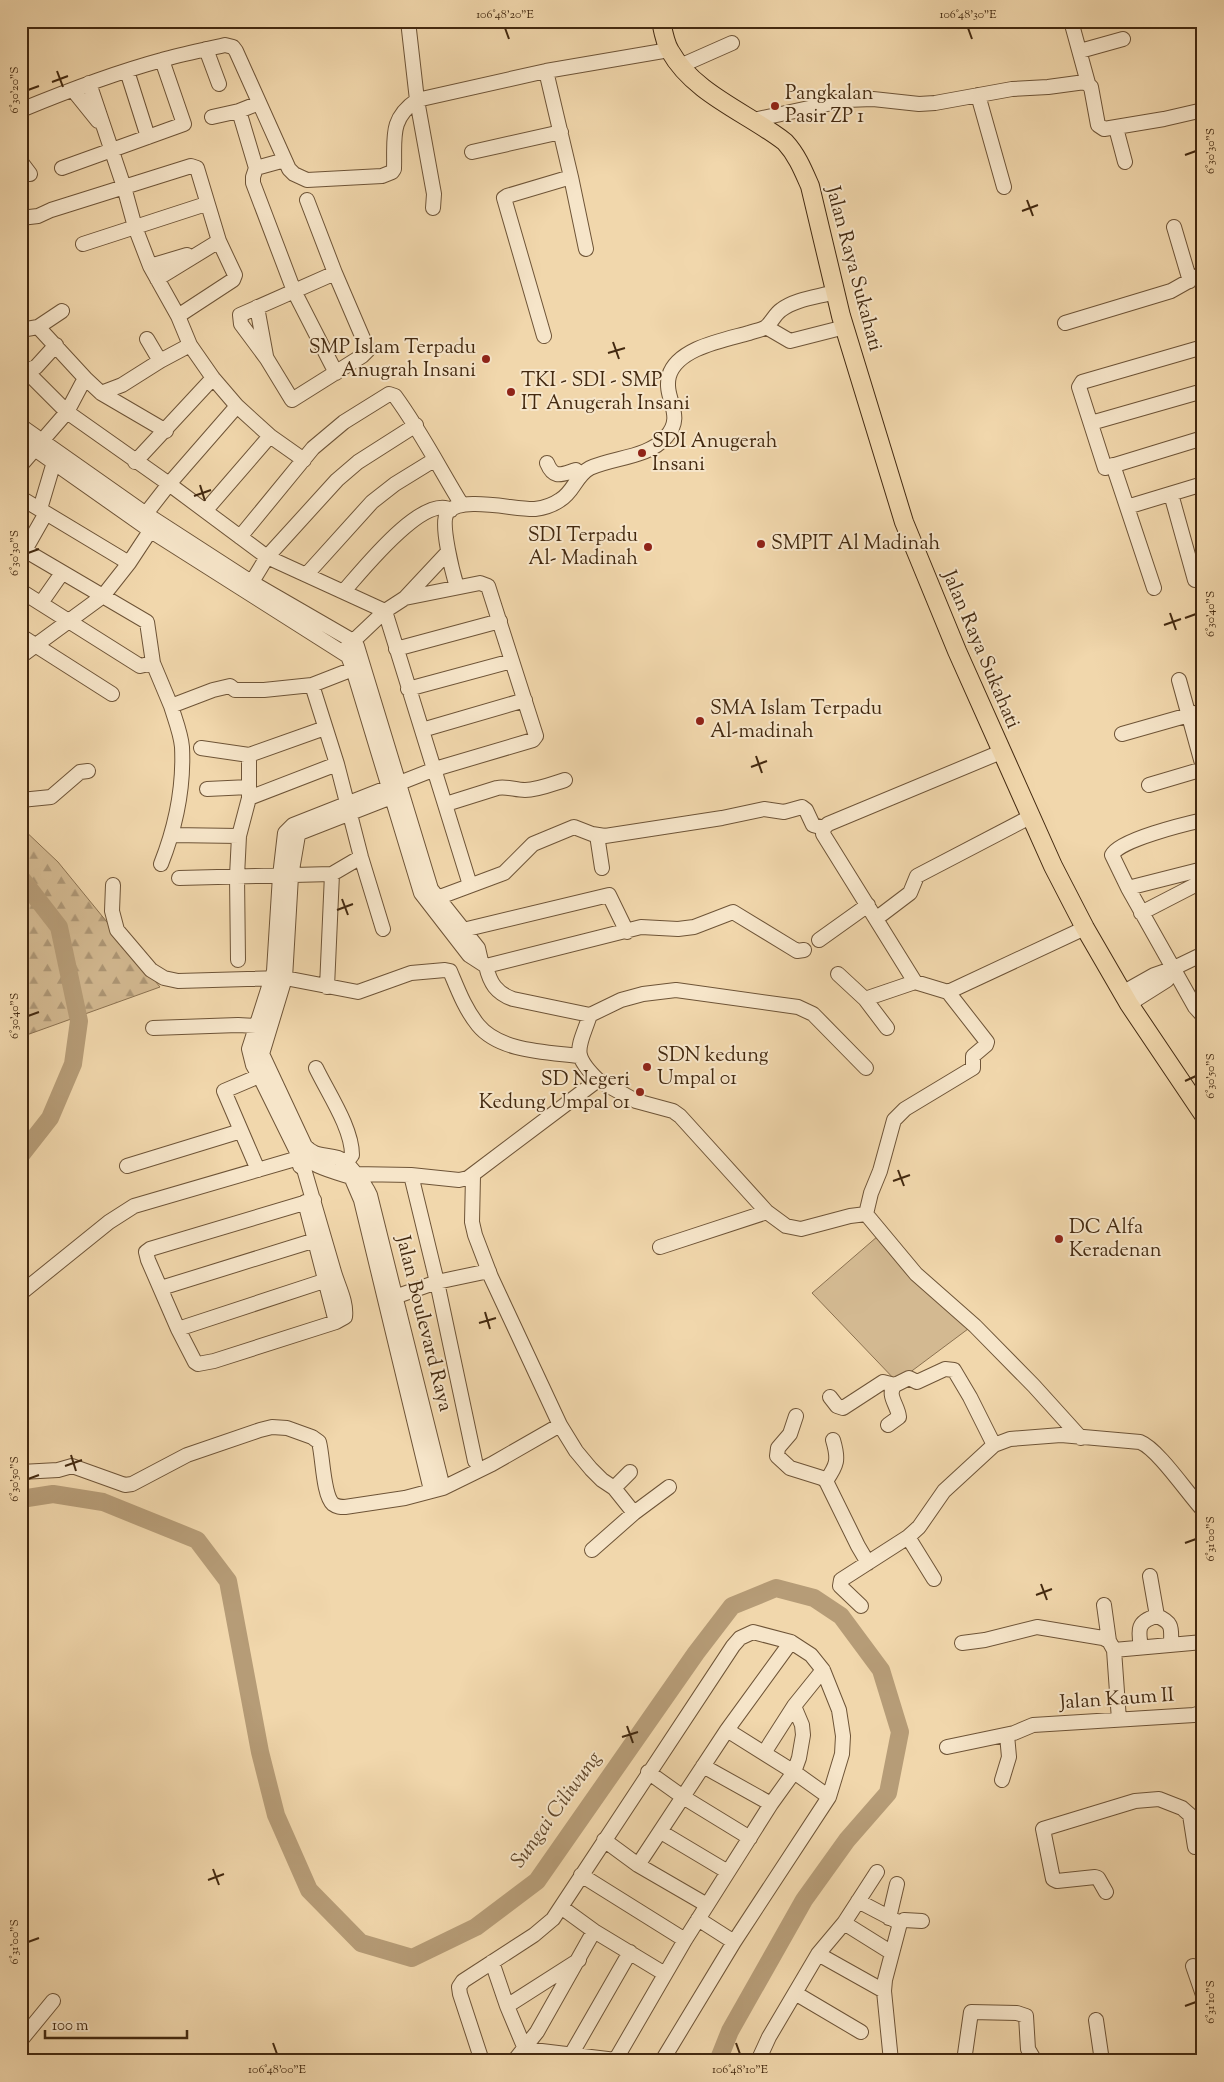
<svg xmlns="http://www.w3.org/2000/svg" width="1224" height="2082" font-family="'Sorts Mill Goudy',serif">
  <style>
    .forest { fill: url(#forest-firs); stroke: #8b7150 }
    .pitch { fill: #d3b991; stroke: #8b7150 }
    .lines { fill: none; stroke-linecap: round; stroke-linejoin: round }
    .river { stroke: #b69c77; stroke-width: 18 }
    .minor-casing { stroke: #6e5437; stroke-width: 16 }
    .major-casing { stroke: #432910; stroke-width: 20 }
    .minor { stroke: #f6e5c9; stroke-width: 14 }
    .major { stroke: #f1d7ac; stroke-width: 18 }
    .ticks { fill: none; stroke: #432910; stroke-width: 2 }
    .poi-dot { fill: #8f2418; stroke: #f6e5c9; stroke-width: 2 }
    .labels { text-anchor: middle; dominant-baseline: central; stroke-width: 4; stroke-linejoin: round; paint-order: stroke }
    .poi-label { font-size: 20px; fill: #432910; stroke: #f6e5c9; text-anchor: start }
    .street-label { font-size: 20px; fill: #432910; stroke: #f6e5c9 }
    .water-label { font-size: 21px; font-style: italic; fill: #60462a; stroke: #f6e5c9 }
    .neatline { fill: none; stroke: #432910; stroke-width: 2 }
    .ticks-label { font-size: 12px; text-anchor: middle; fill: #432910 }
  </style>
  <defs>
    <pattern id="forest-firs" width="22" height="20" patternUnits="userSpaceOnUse" patternTransform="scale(1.25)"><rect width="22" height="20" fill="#d3b991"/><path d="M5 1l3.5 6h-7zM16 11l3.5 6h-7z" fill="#ad9675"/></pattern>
  </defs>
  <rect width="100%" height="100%" fill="#f1d7ac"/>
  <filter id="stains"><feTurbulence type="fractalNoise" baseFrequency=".004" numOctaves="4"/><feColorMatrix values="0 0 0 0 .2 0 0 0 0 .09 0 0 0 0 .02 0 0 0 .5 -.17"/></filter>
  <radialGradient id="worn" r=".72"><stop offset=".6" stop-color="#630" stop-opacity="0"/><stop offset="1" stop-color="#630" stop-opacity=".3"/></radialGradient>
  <path class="forest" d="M21,827L58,862L160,987L21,1037Z"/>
  <path class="pitch" d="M878,1236L972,1326L897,1382L812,1293Z"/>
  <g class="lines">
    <path class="river" d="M21,878L59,927L79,1021L73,1064L50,1118L21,1155
      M21,1499L53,1494L103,1502L197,1540L228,1581L260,1752L276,1815L309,1890L361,1943L412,1958L476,1927L537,1881L696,1653L732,1606L776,1588L814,1598L841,1616L881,1670L900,1732L888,1793L847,1840L804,1900L730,2031L718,2061"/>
    <defs>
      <path id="minor" d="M408,21L417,100L434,194L433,208
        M1071,21L1088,83
        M206,49L219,84
        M1080,51L1123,39
        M680,66L732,43
        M127,71L148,137
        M546,71L571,177L586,249
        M89,83L124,187L135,227L150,266L178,316L190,345L213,378L237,406L270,436L304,460
        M73,90L98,121
        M978,95L1004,187
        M21,110C67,91 114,73 162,60C182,54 204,50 225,45L233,47L236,51L289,169L294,174L307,180L382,176L392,172L394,169C395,138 389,119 417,100L546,71L669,50
        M212,117L239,111
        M753,120L846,100L873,99L919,104L935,103L1012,89L1048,87L1085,82L1091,87L1098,125L1104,129L1164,119L1203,110
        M1116,128L1125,162
        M472,152L561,132
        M285,160L256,168L253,177V183L294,291L336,373
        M21,162L30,174
        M62,168L184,124L162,60
        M256,168L239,111L259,103
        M307,200L335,273
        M21,218L38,216L51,210L191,166L197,168L219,241L235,275L233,280L178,316
        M1174,227L1190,281
        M83,244L206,204
        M150,266L187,255
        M335,273L368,350L362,356L292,400L267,359L241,324L240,315Z
        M157,279L219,241
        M257,307L266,356
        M1065,323L1171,291L1203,273
        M766,327L790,341L845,327
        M21,330L38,327L62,311
        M544,336L504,198L507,196L571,177
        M147,339L160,361
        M1203,347L1082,382L1079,387L1105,468L1203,438
        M26,371L67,412L169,484L267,557L385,611L470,885
        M21,372L36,367L56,345
        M85,378L101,393L166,431
        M101,393L122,385L160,361L190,345
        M1091,423L1203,391
        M21,426L146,514L251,582L353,641L357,646L431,889L478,948L481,961
        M21,437L36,450L151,531L348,656L353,669L421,893L469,955L486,966L641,927L678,929L694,927L733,912L797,951L804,950
        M135,462L213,378
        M547,463C554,480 562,474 576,470L579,477
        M21,465L67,412L85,378L38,327
        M1113,465L1154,588
        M1171,494L1195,580
        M21,498L129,563
        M1127,507L1203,484
        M40,509L54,462
        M206,510L270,436
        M141,520L169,484L237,406
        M240,537L313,448L344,422L389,394L395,396C420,430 440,469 462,505
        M21,548L147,622L153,663L171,706L213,690L230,686L235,690H264L312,685L353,669
        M25,550L46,513
        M307,574L372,502L395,484L434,460
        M457,587C453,574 440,524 447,513C460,495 515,510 535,509C543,508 553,505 560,500C574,492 576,475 590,468C614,457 648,458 666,437C686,415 663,399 669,376C677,348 724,340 749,333C754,331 762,330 766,327C772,322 775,314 781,310C795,299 818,297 835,292
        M247,590L267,557L337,480L358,462L416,425
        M21,591L140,666L153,663
        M344,591C361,572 423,493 451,510
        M41,603L62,573
        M21,636L112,694
        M347,647L385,611L405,598L448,552
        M396,649L500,621
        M21,656L103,596L129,563L156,522
        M1179,680L1203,767
        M312,685L337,764L361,857L383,929
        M408,689L512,661
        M422,730L525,700
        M1122,734L1203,711
        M201,748L249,755L325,728
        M1149,785L1203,769
        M207,789L249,787
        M394,796L302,832L298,835L291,876L285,978L262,1054L305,1146C315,1157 325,1154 338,1158C348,1161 366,1186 370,1195L443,1488
        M249,798L337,764
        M21,800L51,797L80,772L88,771
        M446,804L497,788C507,786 515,790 525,790C538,790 552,784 565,780
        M1203,820C1185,824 1119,840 1112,855L1128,888L1195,1007L1203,1016
        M172,835L239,836
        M597,835L602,868
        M161,864C176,826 184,788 182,747C181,734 175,719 171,706
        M179,878L332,874L361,857
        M113,885L112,911L117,930L151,970L164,978L178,981L285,978L358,992L411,973L445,970L450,971C458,990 465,1009 478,1025C500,1052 548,1052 579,1056
        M1128,888L1203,869
        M429,901L504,873L533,844L574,827L592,834L605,836L722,818L764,809L784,812L802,807L806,810L813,825L824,828
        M1141,913L1203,881
        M877,918L910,893L917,876L1032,816
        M463,930L609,895L627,932
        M819,940L868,905
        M238,960L237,876L239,836L249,798V755
        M486,966C490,983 496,993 513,999L590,1015L621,1000L643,994L676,990L798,1007L813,1014L866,1068
        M838,974L865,999
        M327,987L332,874
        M948,992L1085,928
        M1122,993L1154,975L1174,968L1203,954
        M1129,1004L1167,980L1174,968
        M590,1015C579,1048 570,1053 598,1080
        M153,1028L238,1025L256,1026
        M887,1028L865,999L915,982
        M316,1068C328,1093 352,1128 352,1155L346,1163
        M127,1166L241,1131
        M300,1166L304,1169C314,1203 324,1238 334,1272C338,1286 347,1302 345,1317L336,1322L214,1361L198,1364L195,1362L178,1329L148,1260L146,1252L150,1249L314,1200
        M258,1170L224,1091L259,1076
        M411,1175L437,1282L475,1461
        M473,1176L472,1222L475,1235L491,1277L560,1425
        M351,1177L354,1174L411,1175L459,1180L468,1178L598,1080L636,1101L673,1111L680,1116L767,1212L786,1226L801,1229L850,1216L866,1214L871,1193L880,1171L894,1120L905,1109L973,1068V1056L986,1045L987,1042L948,992L915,982L823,834L824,828L828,824L1001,752
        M351,1177C332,1171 310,1166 296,1150L262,1081L253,1065L249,1049L274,971L280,876L285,833L293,825L435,769L533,740L536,736L488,586L480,583L405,598
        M352,1179L361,1200L431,1490
        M305,1202L336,1322
        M866,1214L916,1274L975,1326L1034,1386L1081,1438
        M660,1247L767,1212
        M161,1288L322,1238
        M21,1293L109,1222L134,1206L302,1157
        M389,1299L437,1282L489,1271
        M178,1329L333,1278
        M830,1397L837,1406L843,1408L883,1382L895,1385L909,1378L917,1382L945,1369L954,1370L970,1397L994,1445
        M796,1416L790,1434L778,1448L777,1456L790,1468L822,1478L826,1481L858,1546L868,1563
        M888,1425L899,1417C898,1405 886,1395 895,1385
        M21,1472L58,1470L72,1466L125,1485L132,1484L187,1455L260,1430L272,1427L287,1428L312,1437L319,1442C323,1457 323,1495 333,1504C337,1507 340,1507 345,1507L405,1498L443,1488L492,1464L560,1425L576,1451L591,1469L602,1480L614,1488L634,1513
        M826,1481C837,1465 839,1460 833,1440
        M614,1488L630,1472
        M908,1537L934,1579
        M592,1550L634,1513L669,1487
        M1104,1605L1109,1641
        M861,1606L840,1586L841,1580L908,1537L919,1527L944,1491L994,1445L1010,1439L1061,1435L1140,1442C1158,1449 1188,1494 1203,1510
        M1157,1616C1174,1623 1171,1629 1171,1645
        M962,1643L985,1640L1037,1627L1103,1638L1109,1641L1114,1650L1119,1720
        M1141,1647C1138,1630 1137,1621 1157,1616L1150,1576
        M1114,1650L1203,1642
        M727,1730L794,1772L829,1797
        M947,1747L1014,1733L1033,1725L1194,1715L1203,1712
        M764,1753L794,1706L823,1670
        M703,1766L771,1804
        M648,1772L683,1797L750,1838
        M1002,1780L1009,1757L1007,1735
        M661,1832L728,1872
        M604,1840L638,1865L707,1905
        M638,1865L727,1730L791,1642
        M581,1875L685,1940
        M1106,1892L1098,1878L1095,1877L1057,1881L1053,1879L1043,1829L1135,1801L1159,1799L1182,1808L1190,1815L1195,1847L1203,1845
        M858,1901L900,1923
        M561,1907L594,1931L665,1974
        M889,1918L897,1884
        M698,1919L734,1942
        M844,1923L877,1872
        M818,1954L884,1991
        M579,1960L507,2006L525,2049L624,2061
        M492,1962L507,2006
        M1193,1966L1203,1995
        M795,1993L861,2032
        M1096,2020L1102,2061
        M21,2040L53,2001
        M572,2053L630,1952
        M616,2059L685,1940L771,1804L794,1772L799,1758L803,1735L802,1725L794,1706
        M482,2061L460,1994L459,1987L463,1981L534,1935L553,1919L733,1646L740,1638L753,1632L791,1642L811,1655L823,1670L839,1710L843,1736L842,1754L829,1797L734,1942L662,2061
        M514,2061L537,2032L594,1931
        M758,2061L769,2037L818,1954L844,1923L892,1953
        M891,2061L884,1991L885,1980L900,1923L904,1920L922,1921
        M964,2061L971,2012L1017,2013L1026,2016L1028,2049L1035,2061"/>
      <path id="major" d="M661,21C663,31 665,43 670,51C694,94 748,113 785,142C797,155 803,170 810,186L841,316L904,522L957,651L1053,866L1085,928L1129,1004L1203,1114"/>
    </defs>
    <use href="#minor" class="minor-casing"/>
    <use href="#major" class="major-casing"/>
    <use href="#minor" class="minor"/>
    <use href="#major" class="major"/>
  </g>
  <path class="ticks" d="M505,28L509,39M968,28L972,39M57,71L63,87M52,82L68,76M28,90L39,86M1185,155L1196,151M1027,200L1033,216M1022,211L1038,205M613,342L619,359M608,353L625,348M200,485L205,501M194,496L211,490M28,553L39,549M1170,613L1176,630M1185,618L1196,614M1164,625L1181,619M756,756L762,773M751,767L767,761M342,899L348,915M337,910L353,904M28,1016L39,1012M1185,1081L1196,1076M898,1170L904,1186M893,1181L910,1175M485,1312L490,1329M479,1323L496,1318M71,1455L76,1471M65,1466L82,1460M28,1479L39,1475M1185,1543L1196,1539M1041,1584L1047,1600M1036,1595L1052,1589M627,1726L633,1743M622,1737L638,1732M213,1869L219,1885M208,1880L224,1874M28,1942L39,1938M1185,2006L1196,2002M273,2043L277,2054M736,2043L740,2054"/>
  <g class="poi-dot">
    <circle cx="775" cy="106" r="5"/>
    <circle cx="486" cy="359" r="5"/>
    <circle cx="511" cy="392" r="5"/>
    <circle cx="642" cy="453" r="5"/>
    <circle cx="761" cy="544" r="5"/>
    <circle cx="648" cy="547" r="5"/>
    <circle cx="700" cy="721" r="5"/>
    <circle cx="647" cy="1067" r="5"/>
    <circle cx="640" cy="1092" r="5"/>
    <circle cx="1059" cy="1239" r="5"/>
  </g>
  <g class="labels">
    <g class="poi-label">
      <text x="785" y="94">Pangkalan<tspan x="785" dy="23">Pasir ZP 1</tspan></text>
      <text x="476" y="348" text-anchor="end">SMP Islam Terpadu<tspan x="476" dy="23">Anugrah Insani</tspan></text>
      <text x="521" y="381">TKI - SDI - SMP<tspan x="521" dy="23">IT Anugerah Insani</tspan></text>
      <text x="652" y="442">SDI Anugerah<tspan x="652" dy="23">Insani</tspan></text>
      <text x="638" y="536" text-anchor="end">SDI Terpadu<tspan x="638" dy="23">Al- Madinah</tspan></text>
      <text x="771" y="544">SMPIT Al Madinah</text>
      <text x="710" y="709">SMA Islam Terpadu<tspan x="710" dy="23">Al-madinah</tspan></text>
      <text x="657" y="1056">SDN kedung<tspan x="657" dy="23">Umpal 01</tspan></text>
      <text x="630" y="1080" text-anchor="end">SD Negeri<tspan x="630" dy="23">Kedung Umpal 01</tspan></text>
      <text x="1069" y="1228">DC Alfa<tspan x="1069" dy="23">Keradenan</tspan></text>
    </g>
    <g class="street-label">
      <text transform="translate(853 269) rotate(75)">Jalan Raya Sukahati</text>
      <text transform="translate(980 650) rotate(67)">Jalan Raya Sukahati</text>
      <text transform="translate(423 1324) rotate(76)">Jalan Boulevard Raya</text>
      <text transform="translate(1117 1700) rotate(-4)">Jalan Kaum II</text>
    </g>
    <g class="water-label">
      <text transform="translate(557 1810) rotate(-54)">Sungai Ciliwung</text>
    </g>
  </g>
  <rect width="1224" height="2082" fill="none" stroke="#f1d7ac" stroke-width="55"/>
  <path d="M45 2030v8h142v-8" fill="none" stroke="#432910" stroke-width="2.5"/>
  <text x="52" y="2030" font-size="15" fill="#432910" stroke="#f6e5c9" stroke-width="4" paint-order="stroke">100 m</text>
  <rect x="28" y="28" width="1168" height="2026" class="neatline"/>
  <g class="ticks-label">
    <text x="505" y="18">106°48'20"E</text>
    <text x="968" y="18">106°48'30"E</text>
    <text transform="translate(14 90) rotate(-90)" y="4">6°30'20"S</text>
    <text transform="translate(1210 151) rotate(-90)" y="4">6°30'30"S</text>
    <text transform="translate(14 553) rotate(-90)" y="4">6°30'30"S</text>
    <text transform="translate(1210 614) rotate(-90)" y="4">6°30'40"S</text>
    <text transform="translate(14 1016) rotate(-90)" y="4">6°30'40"S</text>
    <text transform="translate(1210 1076) rotate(-90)" y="4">6°30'50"S</text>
    <text transform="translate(14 1479) rotate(-90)" y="4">6°30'50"S</text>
    <text transform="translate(1210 1539) rotate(-90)" y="4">6°31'00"S</text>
    <text transform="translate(14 1942) rotate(-90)" y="4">6°31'00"S</text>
    <text transform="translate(1210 2002) rotate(-90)" y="4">6°31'10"S</text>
    <text x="277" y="2073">106°48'00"E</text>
    <text x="740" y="2073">106°48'10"E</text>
  </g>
  <rect width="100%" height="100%" filter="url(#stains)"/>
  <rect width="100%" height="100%" fill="url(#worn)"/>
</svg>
